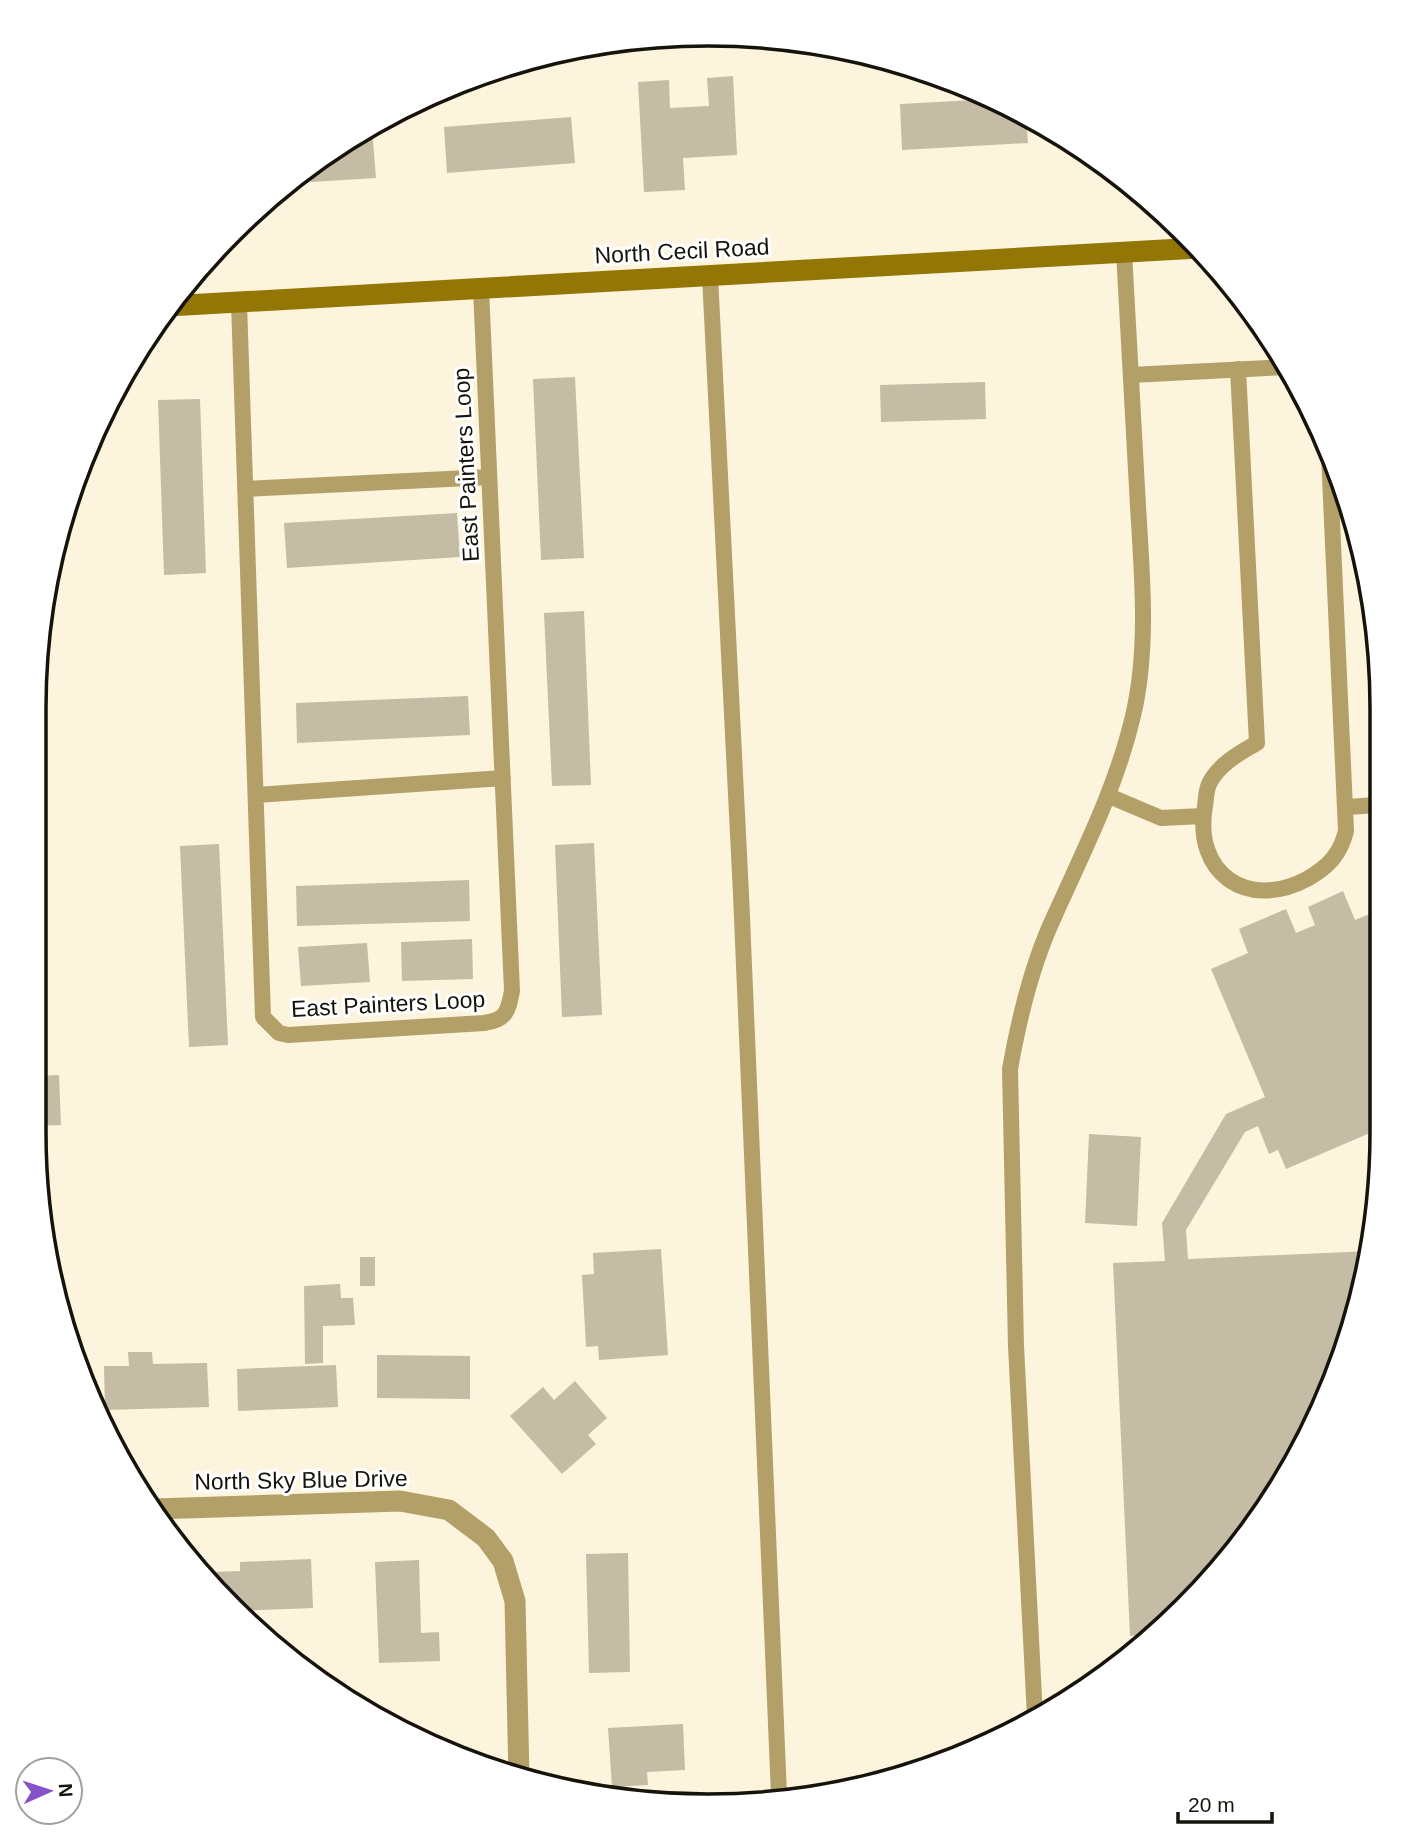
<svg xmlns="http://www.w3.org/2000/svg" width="1416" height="1840" font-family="Arial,sans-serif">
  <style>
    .building { fill: #c4bca5 }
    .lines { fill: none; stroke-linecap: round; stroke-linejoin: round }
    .lane { stroke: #b3a068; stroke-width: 16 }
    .street { stroke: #b3a068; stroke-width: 21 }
    .secondary { stroke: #937605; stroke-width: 21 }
    .labels { text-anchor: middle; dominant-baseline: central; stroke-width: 6; stroke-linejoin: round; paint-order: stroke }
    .street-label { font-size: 23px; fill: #16130b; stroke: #fff }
    .rim { fill: none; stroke: #16130b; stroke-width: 3.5 }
  </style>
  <rect width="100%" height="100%" fill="#fcf4dc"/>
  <path class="building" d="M733,76L737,155L683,158L685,190L644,192L638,82L669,80L670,108L709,106L707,78Z
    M993,99L1026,117L1028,143L902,150L900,104Z
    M571,117L575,163L447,173L444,127Z
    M372,128L376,178L311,182L310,175L302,176L333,147Z
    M575,377L584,558L541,560L533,379Z
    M985,382L986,419L881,422L880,385Z
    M200,399L206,573L164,575L158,400Z
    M457,513L460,557L287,568L284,523Z
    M584,611L591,785L552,786L544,613Z
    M468,696L470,735L297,743L296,703Z
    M594,843L602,1015L562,1017L555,845Z
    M219,844L228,1045L189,1047L180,846Z
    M469,880L470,921L297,926L296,886Z
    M1343,891L1355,920L1377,911V1130L1286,1169L1278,1150L1269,1154L1258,1126L1245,1132L1186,1230L1188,1259L1370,1251L1347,1349L1269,1507L1185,1609L1154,1634L1130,1636L1113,1263L1165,1261L1162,1223L1226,1114L1265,1097L1211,969L1248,953L1239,929L1286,909L1296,933L1315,925L1308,907Z
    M472,939L473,979L402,981L401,942Z
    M367,943L370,982L301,986L298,947Z
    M59,1075L61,1125L33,1126V1076Z
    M1089,1134L1141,1137L1137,1226L1085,1223Z
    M661,1249L668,1355L599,1360L598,1346L586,1347L582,1275L594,1274L593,1253Z
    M360,1257H375V1286H360Z
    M340,1284L341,1298H353L355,1325L323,1326V1363L305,1364L304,1286Z
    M54,1287H66V1331L56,1307Z
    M128,1352H152L153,1364L207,1363L209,1407L105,1410L104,1366H129Z
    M377,1355L470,1356V1399L377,1398Z
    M336,1365L338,1407L238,1411L237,1369Z
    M575,1381L607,1418L588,1435L596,1444L562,1474L510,1416L543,1387L554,1400Z
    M628,1553L630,1672L589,1673L586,1554Z
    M311,1559L313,1608L233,1611L209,1581V1572L240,1571V1562Z
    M419,1560L421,1633L439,1632L440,1661L379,1663L375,1562Z
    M683,1724L685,1770L647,1772L648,1785L612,1787L608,1728Z"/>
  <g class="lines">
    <path class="lane" d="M710,276L741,894L779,1795
      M239,303L263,1017L279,1033L288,1035L484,1023C506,1020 508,1012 512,991L481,289
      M1238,369L1257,743C1239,753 1218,765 1209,784C1206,791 1206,799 1205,806C1193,873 1247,911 1307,879C1328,867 1340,855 1346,831L1329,455
      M1131,375L1286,367
      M245,489L489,477
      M256,795L503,778
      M1109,796L1161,818L1203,816
      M1347,807L1377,805
      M1035,1717L1016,1346L1010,1069C1019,1018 1032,964 1054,917C1084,850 1116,788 1133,716C1149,648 1142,575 1138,506C1133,421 1129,337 1124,252"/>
    <path class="street" d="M154,1509L400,1501L449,1510L486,1538L503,1561L515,1601L519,1778"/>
    <path class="secondary" d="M168,306L1199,248"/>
  </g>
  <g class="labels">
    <g class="street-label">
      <text transform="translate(682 251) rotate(-3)">North Cecil Road</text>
      <text transform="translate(466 465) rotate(-93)">East Painters Loop</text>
      <text transform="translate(388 1004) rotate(-3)">East Painters Loop</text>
      <text transform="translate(301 1480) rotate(-1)">North Sky Blue Drive</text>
    </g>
  </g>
  <path d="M0 0H1416V1840H0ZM708 46H708A662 662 0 0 1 1370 708V1132A662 662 0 0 1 708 1794H708A662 662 0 0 1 46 1132V708A662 662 0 0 1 708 46Z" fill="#fff" fill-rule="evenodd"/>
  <path class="rim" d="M708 46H708A662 662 0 0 1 1370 708V1132A662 662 0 0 1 708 1794H708A662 662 0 0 1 46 1132V708A662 662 0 0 1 708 46Z"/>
  <g transform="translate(49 1791) rotate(87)"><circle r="33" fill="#ffffff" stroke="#a2a19d" stroke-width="2"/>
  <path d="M0-5L12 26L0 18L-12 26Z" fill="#8751c9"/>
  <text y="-10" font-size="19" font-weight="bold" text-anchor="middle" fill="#16130b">N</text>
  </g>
  <path d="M1178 1812v10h94v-10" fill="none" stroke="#16130b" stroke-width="3.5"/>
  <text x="1188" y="1812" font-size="21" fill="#16130b" stroke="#ffffff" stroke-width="5" paint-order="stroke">20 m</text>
</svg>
